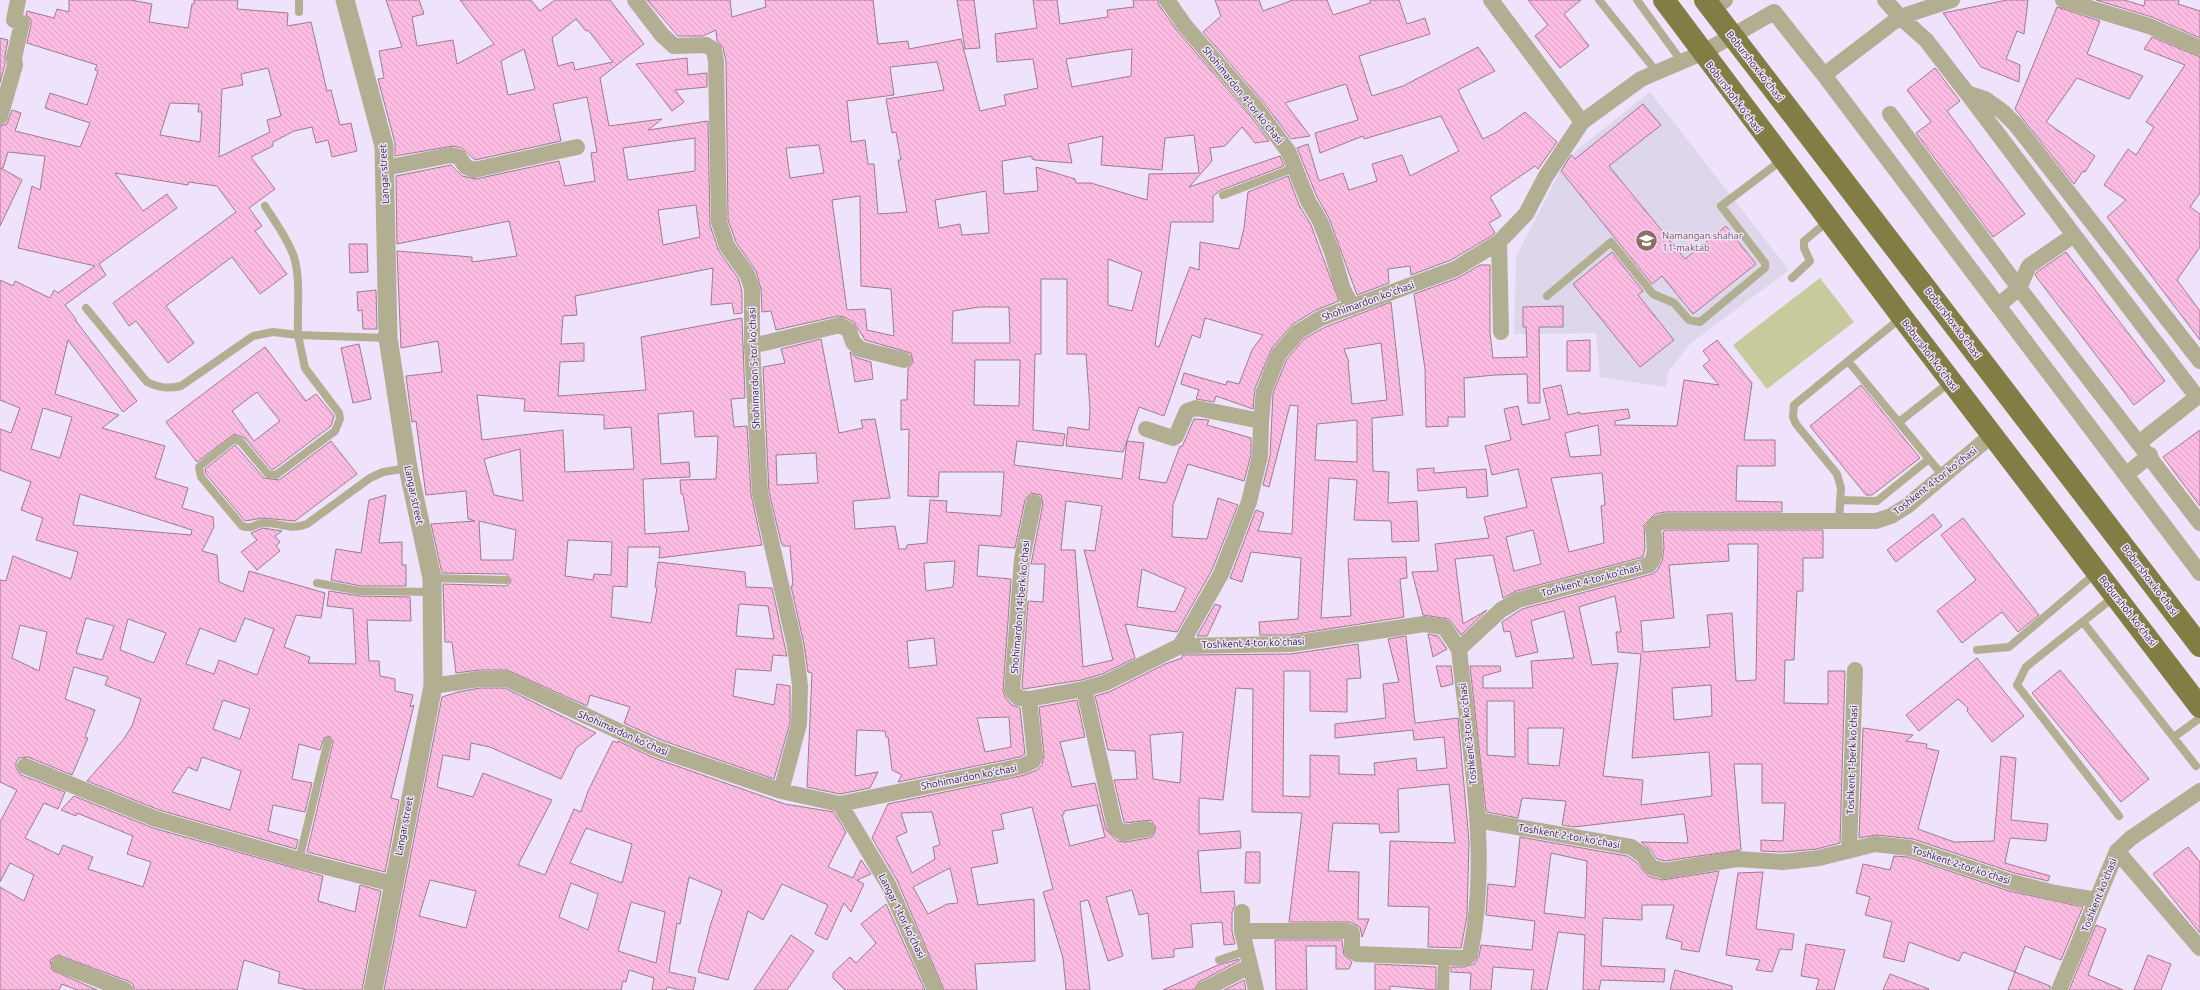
<svg xmlns="http://www.w3.org/2000/svg" width="2200" height="990" font-family="Ubuntu,sans-serif">
  <style>
    .education { fill: #ded6eb }
    .pitch { fill: #c6ca9c }
    .building { fill: url(#building-back-hatch); stroke: #9b7c8e; fill-rule: evenodd }
    .lines { fill: none; stroke-linecap: round; stroke-linejoin: round }
    .service { stroke: #b1ae91; stroke-width: 8 }
    .pedestrian { stroke: #b1ae91; stroke-width: 12 }
    .minor { stroke: #b1ae91; stroke-width: 16 }
    .tertiary { stroke: #b1ae91; stroke-width: 19 }
    .primary { stroke: #827d44; stroke-width: 22 }
    .labels { text-anchor: middle; dominant-baseline: central; stroke-width: 3; stroke-linejoin: round; paint-order: stroke }
    .street-label { font-size: 10px; fill: #2c2632; stroke: #efe2fc }
    .education-label { font-size: 10px; fill: #785e54; stroke: #efe2fc; text-anchor: start }
  </style>
  <defs>
    <pattern id="building-back-hatch" width="6" height="6" patternUnits="userSpaceOnUse"><rect width="6" height="6" fill="#febce3"/><path d="M-1 5l2 2M0 0l6 6M5-1l2 2" fill="none" stroke="#daa1c3"/></pattern>
  </defs>
  <rect width="100%" height="100%" fill="#efe2fc"/>
  <path class="education" d="M1650,92L1789,270L1691,343L1668,372L1666,387L1600,377L1596,333L1514,334L1516,257L1567,158Z"/>
  <path class="pitch" d="M1820,278L1854,322L1767,389L1733,345Z"/>
  <path class="building" d="M69,0H131L152,4L149,22L188,28L192,4H194V0H238L237,9L288,13L287,26L311,22L327,91L331,90L340,125L351,123L357,151L332,157L328,140L316,143L312,127L294,131L273,142V146L251,157L275,189L249,208L262,226L255,231L287,274L260,294L232,257L166,306L194,343L168,363L136,321L129,326L113,303L236,212L217,186L189,182L188,185L115,173L143,211L167,194L177,208L99,264L106,275L65,305L76,319V321L137,401L123,412L68,340L55,394L119,415L102,428L165,446L155,478L188,488L182,508L213,517L214,527L202,551L217,555L219,582L243,592L249,571L325,593L321,618L296,615L284,647L310,657L308,663L356,664L353,609L327,606L329,591L360,596L410,597L411,621L367,620L369,661H379L380,676L395,679V691L413,695L410,707L414,705L391,798L399,800L385,872L307,852L333,742L330,736L324,738L320,750L299,744L292,779L312,783L305,812L273,805L268,831L298,840L296,849L159,810L87,781L123,740L132,726L141,699L105,685L108,677L74,667L65,699L95,710L85,737L88,738L72,775L28,757L19,758L16,762V768L21,775L65,792L58,809L44,803L25,838L59,855L63,845L93,857L88,869L143,887L151,862L127,854L133,836L77,813L76,816L61,810L74,796L153,828L323,876L318,901L355,912L360,885L381,891L362,990H308L278,983L280,972L244,960L237,990H134L133,984L128,981L58,955L50,960L52,970L97,990H77L62,984L59,990H0V887L24,901L34,875L10,863L0,882V822L17,790L0,782V580L6,581L13,556L71,579L78,552L36,540L43,518L21,510L31,482L0,470V429L11,433L20,408L0,400V280L13,286L15,281L50,298L54,290L58,293L95,266L18,248L32,186L40,190L45,156L8,152L3,168H1L22,180L0,226V126L7,124L12,110L21,113L15,131L80,147L90,123L45,108L50,93L87,105L98,71L95,70L97,65L27,43L31,25V20L26,15L27,11L54,18L57,9L69,12ZM268,68L281,116L267,120L270,132L219,157L222,89L243,85L241,74ZM170,103L199,104L198,112H202L200,142L160,135ZM43,408L72,417L60,458L31,449ZM80,494L192,530L191,535L73,525ZM86,618L114,626L102,660L76,653ZM245,618L274,629L257,675L219,660L214,674L186,664L200,628L235,642ZM128,619L166,633L154,663L120,650ZM20,625L47,632L39,671L12,658ZM223,700L250,709L240,739L213,729ZM202,757L241,771L230,810L172,792L188,767L197,771Z
    M386,0H419L424,14L412,17L417,46L453,40L457,64L494,44L460,0H531L540,11L555,0H610L644,44L600,78L609,126L662,119L648,130L708,121L710,225L719,251L738,278L742,291V313L734,314L732,303L711,305L713,268L575,296L577,315L563,316L561,344L584,343V361L560,362L558,396L646,390L641,337L742,318L745,398L731,399L734,427L747,426L751,494L762,545L659,558L660,547H628L627,587L613,586L611,617L651,623L657,588L655,587L658,562L745,572L746,587L772,588L787,656L773,655L771,671L736,669L733,696L774,705L777,684L790,686V723L774,779L661,740L624,723L630,707L590,695L587,706L507,670H479L456,673L452,642H445L443,584L506,586L510,583L511,580L506,574L442,573L431,524L475,521L468,519L466,491L426,495L416,421L412,422L406,376L442,372L438,341L401,348L397,251L472,257V262L517,256L509,221L397,244L396,176L451,165L462,176L476,179L559,161L565,186L595,181L591,153L597,152L587,97L553,104L561,141L475,160L462,148L453,146L395,156V143L378,79L384,78L379,51L402,47ZM576,19L586,31L588,30L613,62L575,70L573,62L558,66L552,38ZM524,49L535,89L508,95L501,61ZM695,138V171L628,180L623,148ZM696,205L700,237L663,245L658,210ZM477,395L525,399L524,411L604,415V429L631,427L634,469L565,472L563,430L482,440ZM693,411L695,437L718,436L716,479L680,480L681,494H683L689,531L645,534L643,479L690,477L689,462L661,464L658,414ZM520,449L523,501L494,495L484,459ZM479,521L516,530L513,560H481ZM568,540L612,542L611,575L594,574L593,580L565,576ZM739,604L768,606L774,639L736,636Z
    M647,0H730L732,17L766,7L765,0H873L878,44L908,41L909,49L961,39L980,111L1006,105L1004,95L1038,88L1033,59L997,62L995,34L1037,28L1033,0H1057L1060,24L1108,17L1107,10L1134,7L1133,0H1158L1159,5L1179,33L1249,114L1269,141L1255,143L1242,127L1225,146L1210,148L1212,161L1189,187L1280,156L1284,166L1221,190L1213,196V222H1171L1155,346L1159,347L1190,267L1199,270L1200,242L1239,249L1244,228L1248,192L1288,176L1299,205L1311,225L1339,301L1316,310L1293,324L1272,348L1255,388L1253,409L1216,396L1214,402L1196,399L1199,390L1181,384L1184,373L1226,385L1227,381L1239,384L1252,350L1263,335L1205,318L1200,338L1192,335L1164,416L1139,407L1127,441L1144,443L1139,479L1166,483L1180,446L1182,447L1194,419L1209,420L1207,425L1251,438V455L1244,481L1188,464L1173,505L1172,537L1207,539L1218,498L1238,505L1212,570L1177,632L1125,624L1135,658L1102,674L1082,680L1023,689L1022,687L1028,601L1043,602L1045,564H1031L1043,504L1041,495L1031,493L1025,500L1015,548L979,545L977,576L1011,579L1003,691L1005,697L1012,705L1020,708L1025,754L1020,757L898,782L902,775L892,770L888,737H886L885,731L857,730L855,776L878,772L870,788L840,794L807,787L812,673L808,672L804,644L791,586H793L790,546H783L781,542L769,492L763,367L785,363L781,349L821,339L839,433L863,428L861,420L875,419L890,498L853,501L855,529L895,526L899,549H906L907,545L927,543L930,500L947,501L946,512L1001,516L1004,472H939L938,497L908,496L909,429L901,430V400H907L908,368L913,362L911,353L865,340L854,322L844,317L838,316L776,330L771,311L762,312L761,289L756,271L736,242L728,220L726,61L723,48L717,41L716,30L703,36H678ZM1132,49L1131,76L1072,87L1066,59ZM937,62L944,90L886,99L892,133L896,132L901,160H898L907,212L878,214L874,164H868L865,140L851,142L847,101L894,95L890,67ZM1194,135L1199,173L1149,174L1147,200L1091,183H1076L1075,179L1036,167L1038,191L1004,194L1002,161L1032,156V159L1035,160L1072,163L1068,144L1103,136L1101,165L1162,170L1165,138ZM819,145L824,173L790,178L786,148ZM986,191L989,233L962,235L960,224L939,228L935,200ZM860,196L861,286L891,289L894,336L867,330L865,309L847,310L832,200ZM1108,259L1142,272L1132,311L1108,305ZM1041,279H1067V354H1086L1090,409L1089,430L1068,427L1066,446L1123,452L1127,441L1122,479L1014,465L1017,441L1063,446L1065,434L1033,430L1035,354H1041ZM980,307H1009L1010,343H952L953,311ZM975,360H1020L1019,406L974,405ZM816,453L818,483L777,485L776,455ZM1066,501L1102,506L1095,551L1084,550L1113,660L1083,667L1075,550H1061ZM955,561L953,587L926,591L924,563ZM1142,569L1186,588L1175,612L1137,607ZM934,638L937,665L909,668L907,641ZM1009,717L1011,747L985,752L977,718Z
    M957,0H974L980,48L965,49Z
    M1215,0H1259L1263,11L1293,0H1327L1333,15L1370,3V0H1399L1407,24L1425,18L1430,34L1359,56L1372,96L1403,86L1478,47L1495,71L1458,90L1483,139L1497,132L1525,112L1557,142L1538,169L1535,166L1490,197L1501,216L1489,223L1495,233L1493,235L1451,260L1411,275L1410,266L1388,269L1389,283L1357,295L1329,218L1317,197L1297,148L1308,144L1319,181L1343,173L1349,190L1377,181L1372,164L1402,155L1410,176L1459,151L1441,116L1364,139L1363,136L1320,153L1315,133L1358,120L1346,84L1285,103L1310,136L1291,139L1263,102L1203,32L1221,16Z
    M1528,0H1581L1564,14L1589,46L1560,68L1535,36L1548,25Z
    M2007,0H2028L2024,34L2017,31L2006,59L2020,65L2019,82L1981,67L1943,13Z
    M2096,0H2124L2144,6L2145,0H2179L2178,4L2200,11V38L2152,17Z
    M2057,7L2100,21L2087,54L2143,76L2129,99L2077,78L2046,122L2095,156L2085,172L2083,171L2074,184L2015,109Z
    M2152,37L2200,57V193L2190,207L2200,214V247L2177,280L2200,311V340L2107,217L2126,200L2104,185L2128,149L2136,155L2154,127L2146,122L2185,65L2144,49Z
    M0,38L8,40L5,56V64L0,83Z
    M687,58L688,75L707,73V87L675,90L684,102L672,111L636,64Z
    M1935,68L1960,101L1947,111L2025,214L1993,237L1916,133L1931,122L1907,90Z
    M1643,104L1661,125L1609,166L1685,259L1726,226L1756,264L1693,314L1662,276L1652,284L1561,171L1571,155L1575,159Z
    M349,244H367L368,272L350,273Z
    M1612,252L1643,291L1638,295L1674,340L1640,367L1573,284Z
    M2066,252L2165,381L2134,405L2035,275L2037,272Z
    M1480,265H1490V333L1493,358L1527,357L1526,327H1523V307L1563,306V327H1539L1540,403H1528L1527,374L1495,375L1464,378L1465,417H1448V426L1426,427L1425,369L1414,294L1458,278Z
    M376,290L377,329H363L362,310L358,311L357,292Z
    M1391,302L1403,415L1372,418L1373,471L1389,472L1388,503L1417,501L1419,541L1392,542L1391,521L1354,520L1357,480L1329,478L1321,618L1351,616L1348,559L1406,557L1407,578L1400,579L1404,617L1290,635H1260L1259,622L1298,619L1301,558L1251,552L1242,582L1230,578L1256,510L1264,513L1258,531L1292,534L1298,406L1290,405L1269,487L1263,485L1270,456L1273,393L1287,359L1304,339L1325,327ZM1381,343L1387,400L1352,404L1348,363L1349,362L1344,349ZM1357,420V462L1315,460L1317,424Z
    M1590,340V371H1567V341Z
    M1717,340L1752,383L1744,440H1775V466H1737L1736,501L1782,502V512H1665L1655,514L1644,525L1645,548L1643,557L1516,591L1503,598L1493,555L1455,559L1463,624L1487,610L1461,635L1449,619L1423,615L1412,572L1438,571L1435,544L1489,538L1484,517L1527,507L1518,469L1492,475L1485,446L1511,440L1504,409L1518,406L1522,425L1550,419L1543,389L1561,385L1568,415L1580,412V414L1628,409L1630,418L1615,421V425L1677,426L1684,380L1719,385L1703,366L1710,360L1703,351ZM1598,425L1601,455L1570,457L1565,433ZM1602,473L1605,505L1601,506L1604,543L1569,552L1551,478ZM1533,530L1541,564L1514,571L1506,537Z
    M359,344L371,399L353,403L341,348Z
    M265,347L306,401L316,394L334,416L331,426L274,469H271L245,438L234,434L197,462L166,422ZM257,392L280,421L254,441L232,411Z
    M850,352L857,358L871,362L873,379L855,382Z
    M1861,385L1920,458L1872,495H1866L1810,426Z
    M2200,430V506L2163,457Z
    M331,441L357,474L295,521L263,518L245,521L206,474L205,469L235,445L264,478L279,480Z
    M1434,468V473L1486,469L1488,496L1467,498L1466,487L1418,491L1417,469Z
    M386,495L379,543L402,542V565H406V586H361L331,580L336,549L361,553L369,500Z
    M1933,514L1942,526L1896,562L1887,550Z
    M1963,518L2039,615L2018,632L2002,612L1962,643L1937,611L1976,580L1941,535Z
    M263,528L282,531L275,536L280,542L276,546L280,551L257,570L241,552L257,540L251,533Z
    M1666,530H1823V558H1803V591H1797L1794,660H1785L1784,703L1828,704V671H1845L1840,843L1817,849L1783,852L1761,851V840L1783,841L1785,803H1762V764H1734L1741,850L1665,861L1657,859L1651,850L1641,842L1688,843L1684,814L1574,827L1562,825L1566,801L1522,798L1518,818L1486,812L1470,666H1500L1501,671L1483,676V688H1533L1531,661L1574,658L1564,611L1531,621L1538,652L1516,657L1510,631L1504,632L1502,622L1522,609L1652,574L1657,571L1662,561L1664,548L1663,532ZM1728,544H1758L1756,680L1736,681L1732,613L1707,615L1710,647L1643,652L1641,621L1674,618L1669,565L1729,561ZM1615,596L1621,632H1616L1618,652L1641,654L1632,758L1709,752L1712,796L1641,805L1643,780L1603,776L1618,663L1592,665L1579,607ZM1711,685L1712,716L1674,720L1672,688ZM1487,701H1514L1515,757L1487,755ZM1528,728H1564L1559,766L1528,764Z
    M1215,604L1221,606L1207,636H1197Z
    M1428,634L1438,636L1447,649L1433,657Z
    M1406,636L1415,723L1458,718L1469,841L1467,916L1461,948L1428,947L1429,907L1388,906L1390,841L1455,843L1449,784L1398,789L1399,832L1380,833L1379,824L1333,823L1328,871L1359,872L1358,919H1369L1362,937L1360,927L1350,922H1289L1302,813L1252,812L1253,689L1236,688L1223,800L1199,798V834L1240,831L1241,848L1198,851L1201,893L1234,891L1235,906L1232,912V931L1235,944L1224,945L1222,922L1191,924L1193,947L1174,949V957L1152,959L1148,913L1139,915L1132,890L1106,897L1123,956L1108,961L1088,900L1080,902L1090,990H1066L1063,958L1043,892L1053,889L1032,807L1001,814L1004,829L992,831L998,863L971,868L978,905L1034,899L1035,961L975,964L977,990H944L897,880L872,838L888,804L1025,775L1037,770L1042,765L1044,755L1039,707L1077,700L1085,737L1060,742L1072,787L1095,783L1106,829L1117,841L1125,842L1149,838L1153,836L1156,828L1151,820L1125,823L1124,822L1114,780L1137,779L1135,751L1108,750L1095,696L1109,692L1165,664L1182,658V655L1291,654L1358,644L1361,678L1347,679V712L1310,711V671H1284L1283,796L1310,797V755L1339,756V774L1375,775L1374,763L1416,758L1417,771L1447,768L1444,737L1414,740L1413,730L1335,738V724L1386,718L1383,684L1399,682L1388,639ZM1183,732L1180,783L1153,779L1150,735ZM1097,805L1105,837L1070,846L1062,815L1064,814V811ZM932,812L940,845L933,847L935,859L912,873L896,837L907,832L901,813ZM950,868L958,903L947,904L928,914L913,887Z
    M1977,658L2024,716L1992,742L1967,711L1968,708L1958,699L1919,731L1906,715Z
    M1436,666H1451L1453,684L1441,687Z
    M2060,670L2149,779L2121,802L2032,693Z
    M480,688H505L596,733L576,748L561,779L490,747L471,743L469,760L443,755L437,787L473,797L483,773L552,800L518,865L545,875L574,809L581,812L588,791L613,741L618,743V741L654,758L785,804L834,812L846,832L828,867L853,878L861,860L871,874L857,880L864,884L851,912L844,903L827,940L815,934L828,905L782,884L763,920L748,911L728,980L698,972L711,923L722,891L689,877L680,924L677,923L669,972L696,978L693,990H681L667,987L666,990H652L654,978L629,970L626,982L623,981L621,990H384L442,697L458,692ZM586,828L632,844L622,883L570,863ZM430,880L476,891L466,928L419,916ZM571,883L598,894L588,930L559,917ZM631,902L665,912L656,963L618,951Z
    M1863,728L1913,735L1906,741L1927,744L1926,748L1939,751L1918,829L1954,842L1994,841L2001,756L2016,758L2011,820L2048,824L2046,841L2010,838L2005,863L2050,876L2048,881L2014,873L1913,839L1876,835L1859,838Z
    M1520,837L1627,856L1636,862L1648,876L1662,880L1719,871L1699,952L1681,949L1682,942L1666,938L1674,905H1642V920L1603,918L1601,966L1665,969L1664,982L1601,980L1599,990H1583L1585,935L1558,932L1547,990H1531L1534,970L1493,967L1491,990H1470L1471,973L1451,972V967H1463L1474,964L1479,956L1481,945L1532,950L1535,921L1486,915L1488,884L1515,887ZM1551,853L1587,861L1585,918L1544,913Z
    M2188,847L2200,862V933L2153,874Z
    M1246,852H1260V883H1245Z
    M1894,856L1908,857L2009,891L2083,907L2061,960L2025,946L2015,972L1963,952L1959,961L1909,942L1904,962L1883,957L1892,922L1865,915L1870,897L1856,893L1863,864L1890,870Z
    M1763,872L1756,929L1794,934L1792,950L1780,949L1772,972L1756,970L1760,960L1726,955L1738,873Z
    M886,904L925,990H845L833,978V973L850,957L856,963L876,943L861,924Z
    M2096,925L2106,929L2088,975L2123,990H2069Z
    M791,935L814,951L787,990H754Z
    M1275,940H1342L1344,955L1352,962L1349,969H1336V946H1306L1307,990H1276Z
    M1806,944L1845,950L1834,990H1816L1819,979L1801,976Z
    M2148,955L2171,964L2161,990H2134Z
    M1239,959V961L1199,982L1194,990H1163L1218,965Z
    M1375,964L1436,967V990L1390,986V990H1375Z
    M1675,970L1732,986V990H1670Z
    M2015,972L2050,986V990H2008Z
    M1890,974L1929,989L1928,990H1883Z
    M1244,980L1246,990H1224Z"/>
  <g class="lines">
    <path class="service" d="M1599,0L1656,71
      M1637,0L1682,62
      M299,12V0
      M1223,195L1294,168
      M265,206C275,222 288,239 294,257C301,279 297,312 298,335L388,338
      M1792,278L1810,261L1804,248V241L1828,221
      M1547,296L1611,242L1653,294L1674,303L1689,320L1700,322L1765,268V263L1721,206L1782,160
      M86,308L147,382C159,388 168,389 181,386L253,336L273,332L298,335L305,368L339,413L340,419L335,431L276,475L268,474L241,442L234,439L199,467L201,477L242,526C252,530 254,524 263,523C280,522 289,531 307,524L370,478L383,472L408,468
      M1848,361L1943,476
      M1899,422L1950,382
      M1840,500L1877,501L1929,459
      M1839,521L1841,488L1837,474L1796,424L1793,417L1794,405L1902,317
      M432,578L506,580
      M317,583L360,591L432,592
      M2115,596L2026,667L2017,685L2119,816
      M2083,622L2196,766
      M1977,650L2009,647L2097,572
      M2174,737L2200,718
      M299,860L328,741
      M1219,960L1246,951"/>
    <path class="pedestrian" d="M1443,990L1444,957"/>
    <path class="minor" d="M635,0L662,35L674,46L706,45L714,50L716,61L719,222L727,246L747,274L752,289V346L760,493L795,646L800,686L799,724L781,791
      M1167,0L1186,27L1256,108L1288,151L1308,201L1320,221L1332,252L1343,289L1352,307
      M1491,0L1582,122
      M1885,0L1900,17L1926,40L1967,93L1985,99L2003,112L2016,125L2200,361
      M2063,0L2149,26L2200,48
      M1712,10L1725,0
      M1824,75L2200,573
      M1967,93L2074,235
      M1890,114L2019,288L2200,523
      M0,117L15,65L14,58L22,23L14,20L18,0
      M385,168L451,155L459,157L466,167L474,170L577,147
      M1499,242L1501,332
      M1999,305L2019,288L2029,266L2074,235L2197,397L2140,442
      M752,346L840,325L849,330L853,342L860,349L904,360
      M1146,429L1173,438L1176,436L1187,411L1196,408L1261,421
      M2127,474L2150,455
      M1180,646L1291,644L1424,624L1444,627L1459,649C1469,748 1491,856 1470,954L1467,957L1461,958L1357,954L1352,951V933L1347,931H1242
      M1459,649L1501,610L1518,600L1649,565C1658,556 1654,540 1653,528L1658,523L1665,521H1876L1891,516L1907,506L1992,435
      M433,686L479,679H507L657,749L781,791L840,804L1023,766L1033,761L1035,756L1029,699L1084,689L1105,683L1180,646L1221,574L1249,502L1260,456L1261,421L1264,391L1279,354L1298,332L1321,318L1455,269L1499,242L1526,214L1546,176L1582,122L1641,79L1702,53L1774,12L1824,75L1900,17L1952,0
      M1084,689L1115,827L1123,833L1147,829
      M1029,699L1019,698L1012,691L1022,559L1034,502
      M25,766L156,819L299,860L393,884
      M840,804L888,884L935,990
      M1477,820L1631,847L1643,855L1651,867L1664,871L1736,859L1783,862L1819,858L1875,844L1910,848L2011,882L2055,893L2097,900
      M1849,850L1855,670
      M2117,851L2200,948
      M1242,912V931L1256,990
      M59,964L125,990
      M1203,990L1250,966
      M2059,990L2117,851L2131,838L2200,791"/>
    <path class="tertiary" d="M345,0L384,146L388,338L408,468L432,578L433,686L373,990"/>
    <path class="primary" d="M1664,0L1902,317L2200,707
      M1705,0L2200,646"/>
  </g>
  <defs>
    <symbol id="school-disc" viewBox="-11 -11 22 22"><circle r="9.5" fill="#8d6e63" stroke="#efe2fc"/><path d="M0-5L7-2L0 1L-7-2ZM-4 1L0 2.5L4 1V4Q0 6-4 4Z" fill="#fff"/></symbol>
  </defs>
  <g fill-rule="evenodd">
    <use href="#school-disc" x="1634" y="228" width="25" height="25"/>
  </g>
  <g class="labels">
    <g class="street-label">
      <text transform="translate(1755 66) rotate(52)">Boburshox ko'chasi</text>
      <text transform="translate(1243 95) rotate(51)">Shohimardon 4-tor koʻchasi</text>
      <text transform="translate(1734 97) rotate(53)">Boburshoh koʻchasi</text>
      <text transform="translate(384 174) rotate(-93)">Langar street</text>
      <text transform="translate(1368 301) rotate(-20)">Shohimardon koʻchasi</text>
      <text transform="translate(1953 323) rotate(53)">Boburshox ko'chasi</text>
      <text transform="translate(1930 355) rotate(53)">Boburshoh koʻchasi</text>
      <text transform="translate(754 368) rotate(-92)">Shohimardon 5-tor koʻchasi</text>
      <text transform="translate(1935 481) rotate(-38)">Toshkent 4-tor koʻchasi</text>
      <text transform="translate(414 495) rotate(78)">Langar street</text>
      <text transform="translate(1591 580) rotate(-15)">Toshkent 4-tor koʻchasi</text>
      <text transform="translate(2150 580) rotate(53)">Boburshox ko'chasi</text>
      <text transform="translate(1020 607) rotate(-85)">Shohimardon 14-berk koʻchasi</text>
      <text transform="translate(2128 611) rotate(52)">Boburshoh koʻchasi</text>
      <text transform="translate(1253 643) rotate(-2)">Toshkent 4-tor koʻchasi</text>
      <text transform="translate(623 733) rotate(24)">Shohimardon koʻchasi</text>
      <text transform="translate(1468 734) rotate(-96)">Toshkent 3-tor koʻchasi</text>
      <text transform="translate(1852 760) rotate(-88)">Toshkent 1-berk koʻchasi</text>
      <text transform="translate(969 777) rotate(-11)">Shohimardon koʻchasi</text>
      <text transform="translate(404 826) rotate(-79)">Langar street</text>
      <text transform="translate(1569 836) rotate(10)">Toshkent 2-tor koʻchasi</text>
      <text transform="translate(1961 865) rotate(18)">Toshkent 2-tor koʻchasi</text>
      <text transform="translate(2099 895) rotate(-68)">Toshkent koʻchasi</text>
      <text transform="translate(902 916) rotate(64)">Langar 1-tor koʻchasi</text>
    </g>
    <g class="education-label">
      <text x="1662" y="235">Namangan shahar<tspan x="1662" dy="12">11-maktab</tspan></text>
    </g>
  </g>
</svg>
